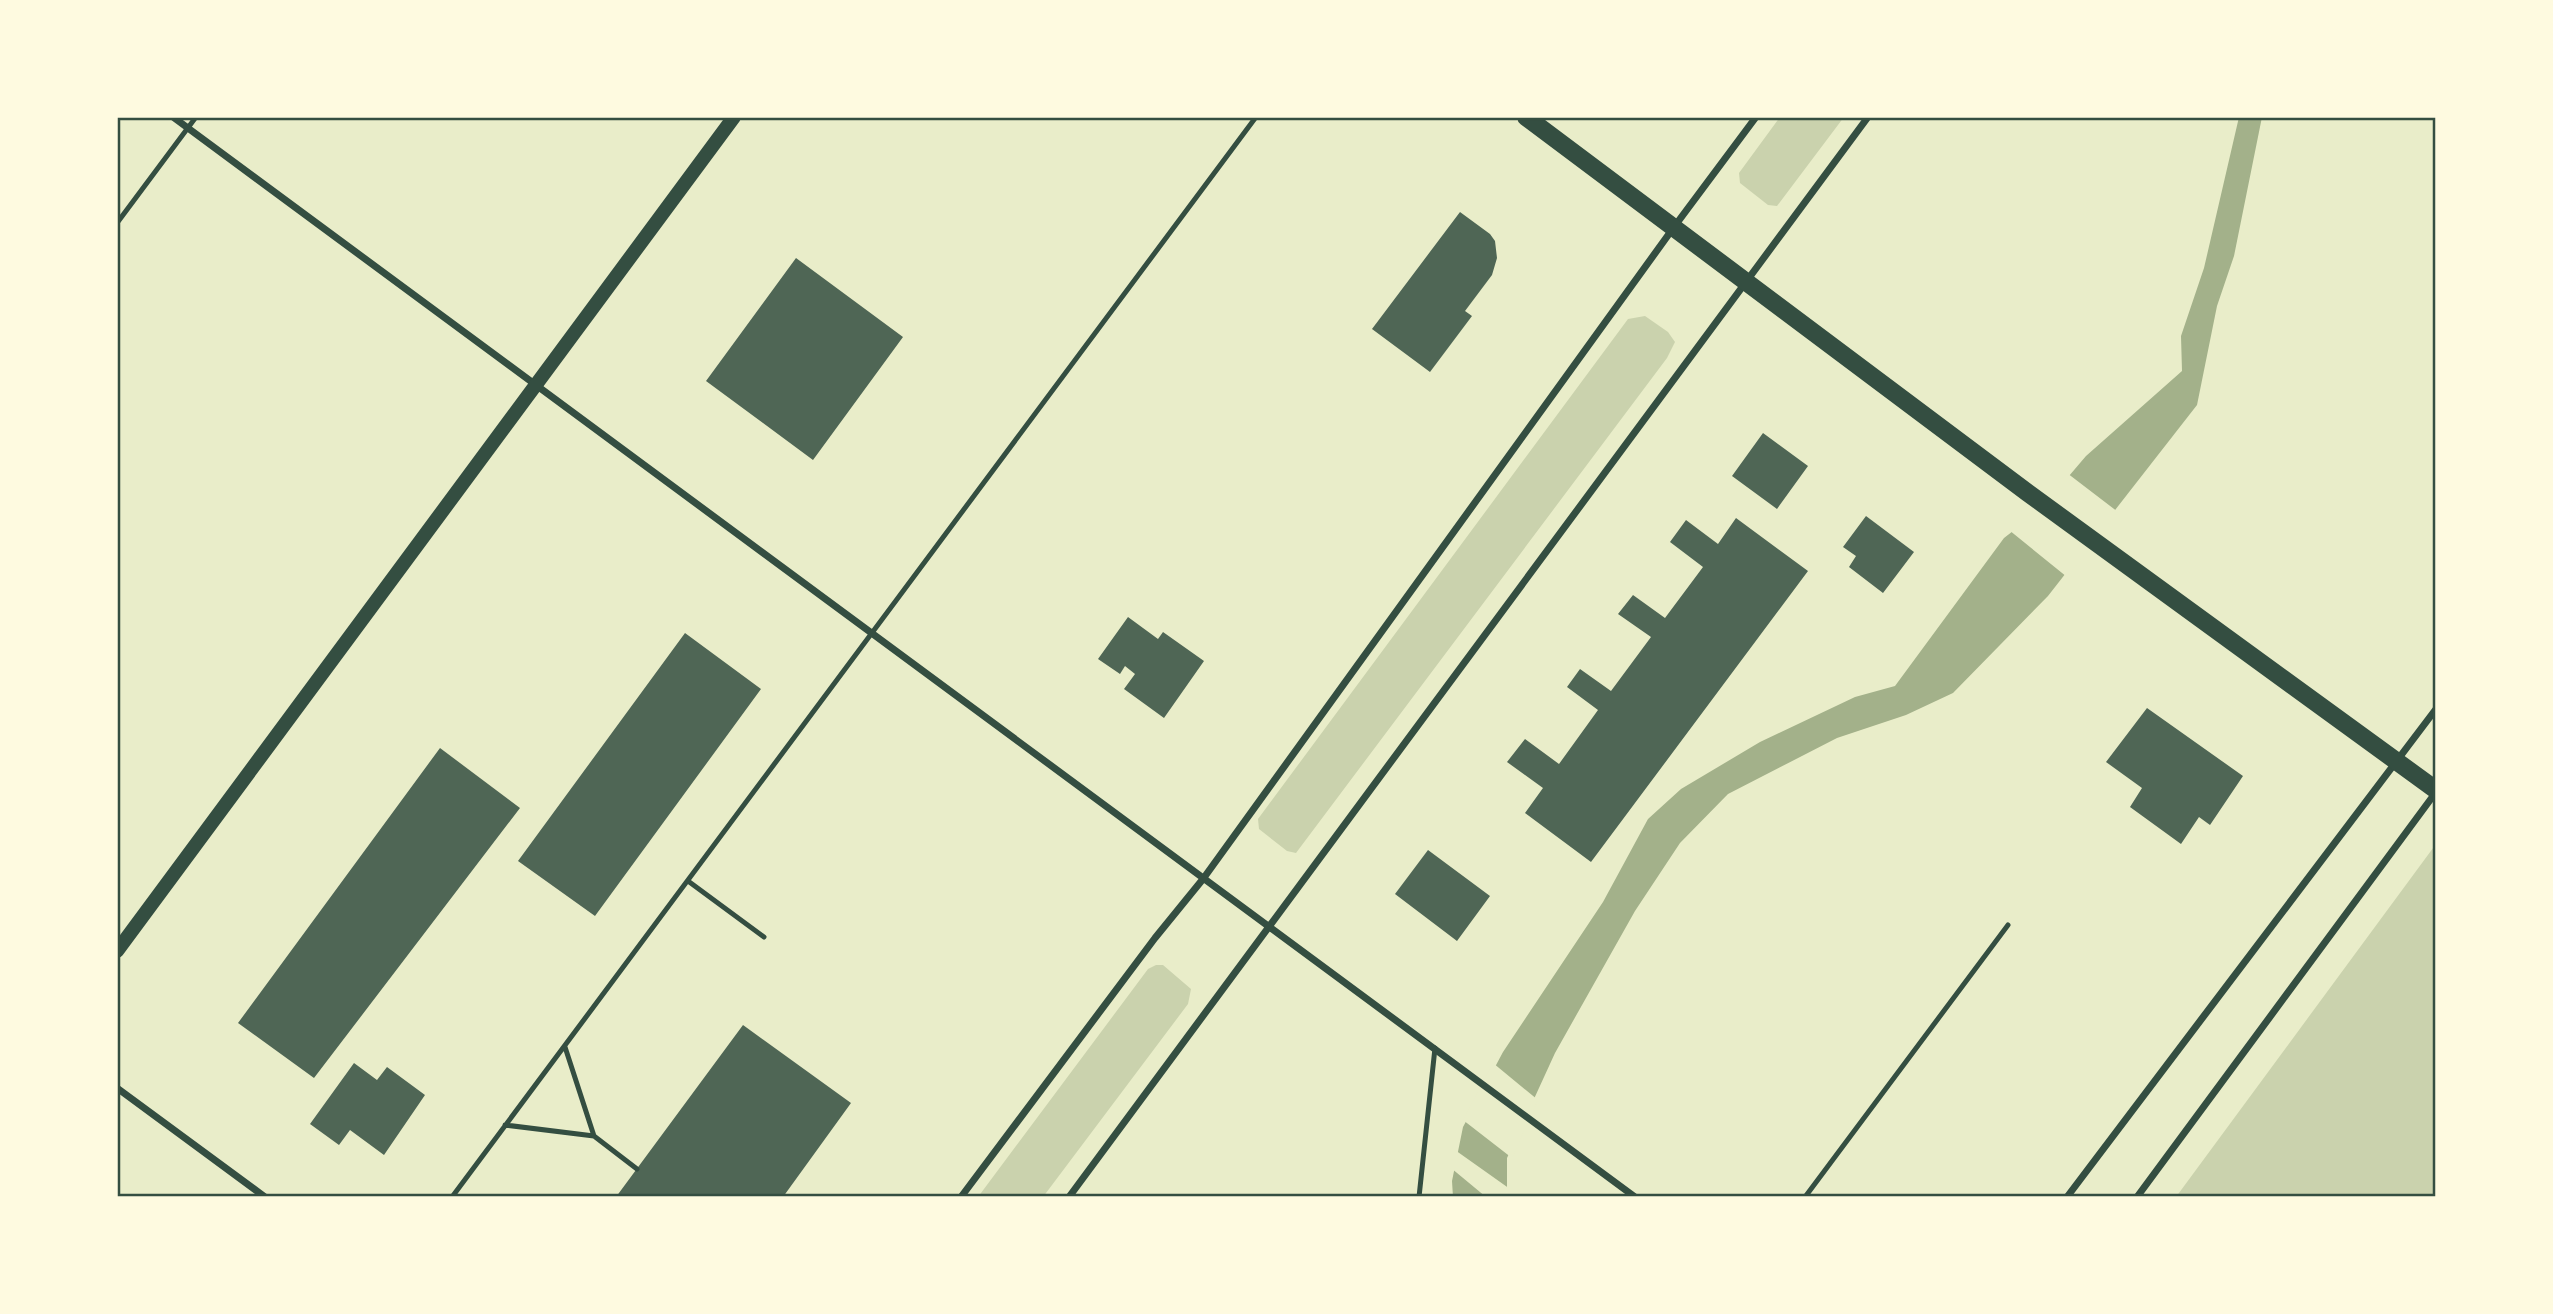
<svg xmlns="http://www.w3.org/2000/svg" width="2553" height="1314" font-family="Helvetica,sans-serif">
  <style>
    .green { fill: #cad2ad }
    .water { fill: #a3b18a }
    .pier { fill: #e9edc9 }
    .building { fill: #4f6655 }
    .lines { fill: none; stroke-linecap: round; stroke-linejoin: round }
    .service { stroke: #344e41; stroke-width: 5 }
    .minor { stroke: #344e41; stroke-width: 7 }
    .secondary { stroke: #344e41; stroke-width: 14 }
    .primary { stroke: #344e41; stroke-width: 18 }
    .neatline { fill: none; stroke: #344e41; stroke-width: 2.5 }
  </style>
  <rect width="100%" height="100%" fill="#e9edc9"/>
  <path class="green" d="M1780,117H1844L1777,206L1768,205L1740,183L1739,173Z
    M1645,316L1668,332L1675,342L1667,358L1296,853L1287,851L1259,829L1258,819L1628,319Z
    M2436,844V1197H2176Z
    M1156,965H1163L1191,989L1188,1004L1043,1197H978L1148,969Z"/>
  <path class="water" d="M2239,117H2262L2234,256L2217,306L2197,405L2048,596L1953,693L1906,715L1837,738L1728,794L1680,843L1635,911L1555,1053L1507,1158V1188L1502,1197H1453L1452,1181L1463,1127L1503,1052L1603,902L1648,819L1681,789L1760,742L1855,697L1895,686L2004,538L2040,510L2086,456L2182,371L2181,336L2204,268Z"/>
  <path class="pier" d="M2067,473L2118,512L2067,577L2009,530L2037,508Z
    M1493,1063L1538,1100L1512,1158L1463,1120Z
    M1455,1150L1510,1189L1506,1197H1486L1451,1168Z"/>
  <path class="building" d="M1460,212L1490,234L1495,241L1497,258L1492,275L1465,311L1472,316L1430,372L1372,329Z
    M796,258L903,337L813,460L706,381Z
    M1763,433L1808,466L1777,509L1732,476Z
    M1866,516L1914,552L1883,593L1849,567L1856,556L1843,547Z
    M1736,518L1808,571L1591,862L1525,813L1543,788L1507,762L1525,739L1559,764L1598,710L1567,687L1580,669L1611,691L1651,637L1618,614L1633,595L1665,618L1703,567L1670,542L1686,520L1718,544Z
    M1128,617L1158,639L1163,632L1204,661L1164,718L1124,689L1135,674L1125,666L1120,674L1098,659Z
    M685,633L761,689L595,916L518,861Z
    M2147,708L2243,776L2210,825L2199,817L2181,844L2130,807L2142,788L2106,762Z
    M440,748L520,808L314,1078L238,1023Z
    M1428,850L1490,896L1457,941L1395,894Z
    M743,1025L851,1103L783,1197H616Z
    M354,1063L377,1080L387,1067L425,1095L384,1155L350,1130L339,1145L310,1124Z"/>
  <g class="lines">
    <path class="service" d="M117,223L196,117
      M688,881L764,937
      M565,1047L594,1136
      M505,1125L594,1136L637,1169
      M452,1197L1256,117
      M1419,1197L1435,1048
      M1805,1197L2008,925"/>
    <path class="minor" d="M173,117L1635,1197
      M117,1088L265,1197
      M961,1197L1155,938L1203,879L1674,227L1756,117
      M1069,1197L1868,117
      M2067,1197L2436,709
      M2137,1197L2436,792"/>
    <path class="secondary" d="M117,951L734,117"/>
    <path class="primary" d="M1526,117L2028,493L2436,790"/>
  </g>
  <rect width="2553" height="1314" fill="none" stroke="#fefae0" stroke-width="238"/>
  <rect x="119" y="119" width="2315" height="1076" class="neatline"/>
</svg>
